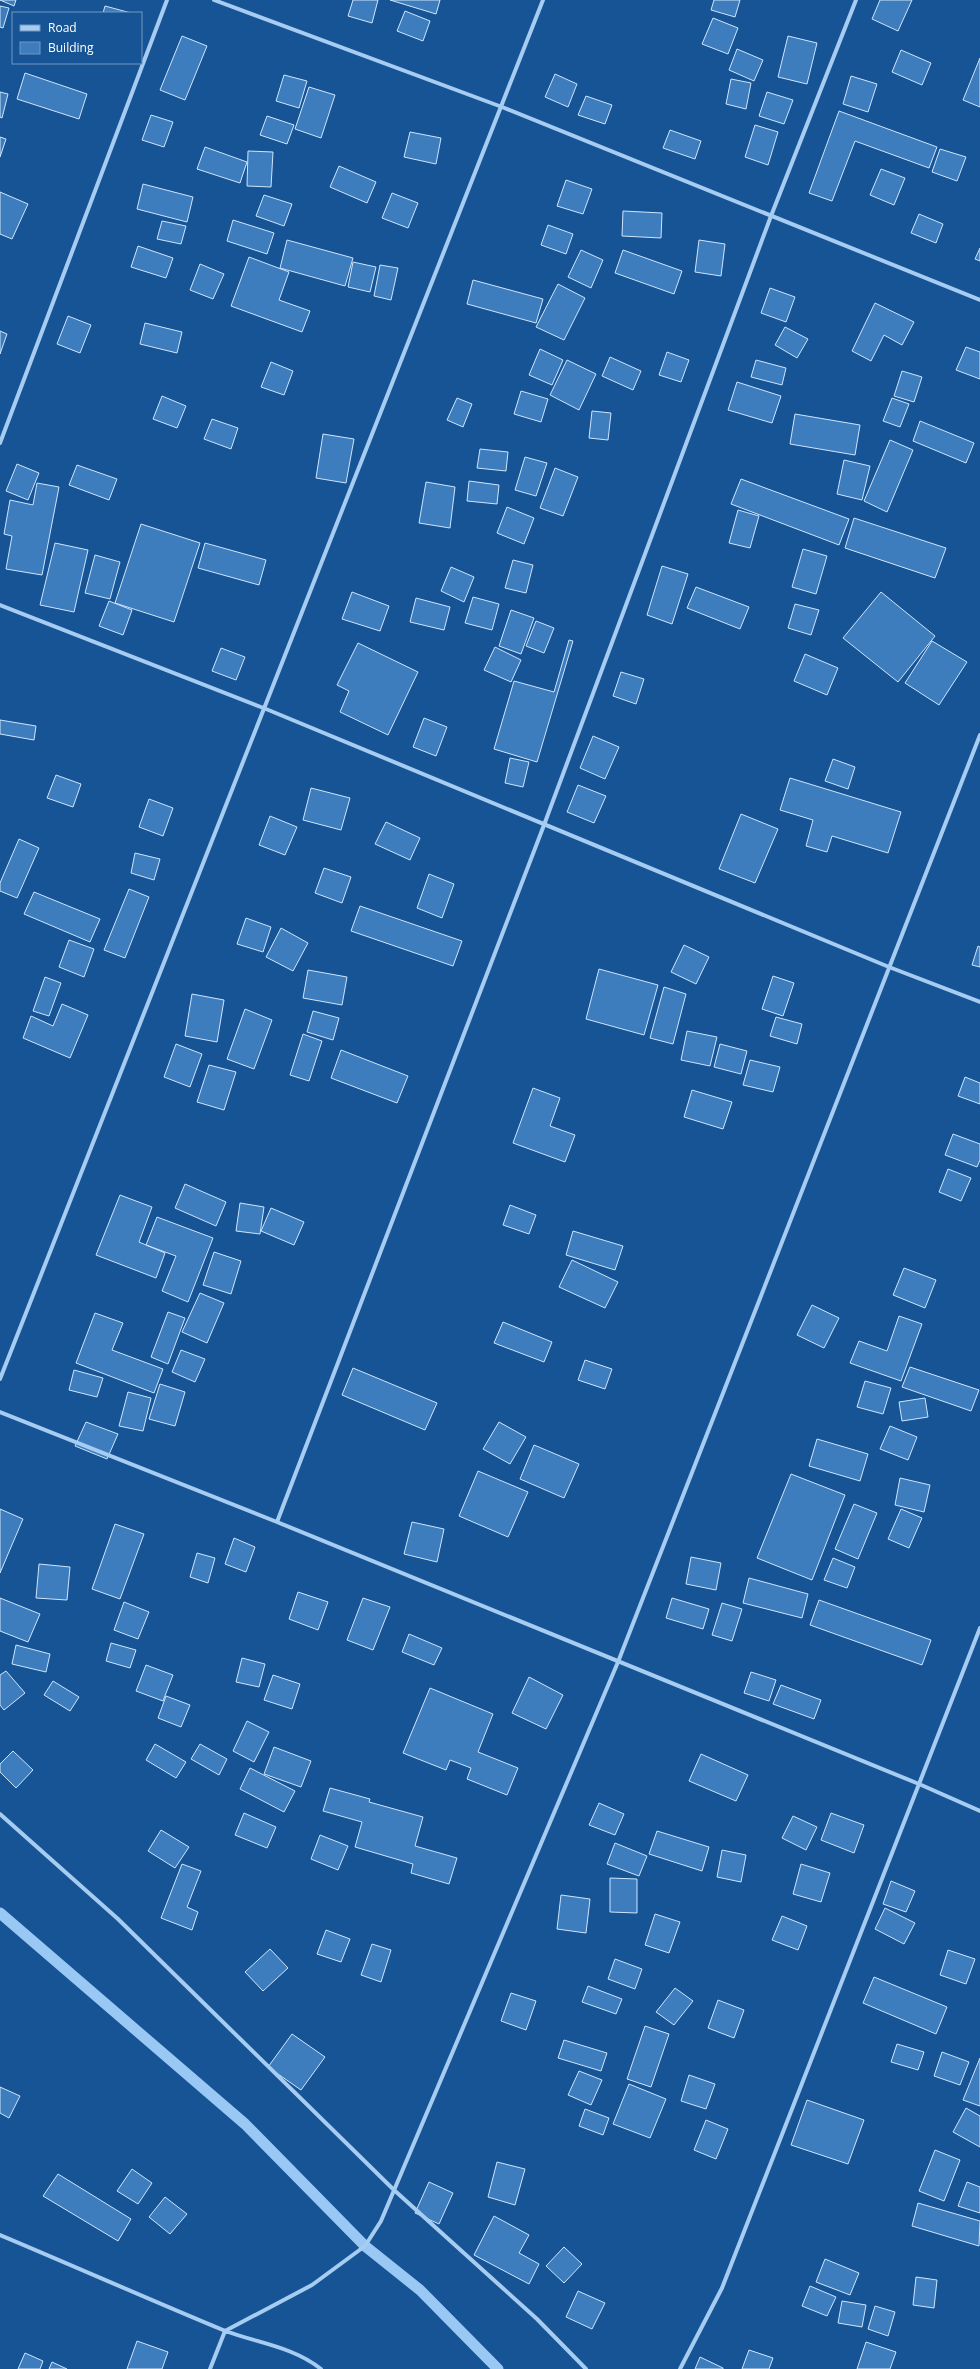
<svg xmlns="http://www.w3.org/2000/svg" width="980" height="2369" font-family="'Open Sans',sans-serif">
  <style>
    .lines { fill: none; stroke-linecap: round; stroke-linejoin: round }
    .stream { stroke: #99c8f4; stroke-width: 11 }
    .building { fill: #3e7dbd; stroke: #cee5fc }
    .street { stroke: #a7ccf1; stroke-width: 4 }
  </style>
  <rect width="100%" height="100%" fill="#165496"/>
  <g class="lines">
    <path class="stream" d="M0,1913L245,2124L365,2246L420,2290L498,2369"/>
  </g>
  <path class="building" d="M0,0H16L14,6Z
    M353,0H378L372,23L348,16Z
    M390,0H440L436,14Z
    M714,0H740L735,17L711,10Z
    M880,0H912L898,31L872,19Z
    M0,6L9,8L3,28L0,27Z
    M105,6L131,13H103Z
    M405,11L430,21L423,41L397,31Z
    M713,18L738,28L728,54L702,44Z
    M182,36L207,46L185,100L160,90Z
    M788,36L817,43L807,84L778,77Z
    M737,49L763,60L754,81L729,70Z
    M901,50L931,63L922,85L892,72Z
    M980,58V107L963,100Z
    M25,73L87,94L79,119L17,99Z
    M555,74L577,84L568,107L545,97Z
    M284,75L307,81L299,108L276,101Z
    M851,76L877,84L868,112L843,104Z
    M731,79L751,83L746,109L726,104Z
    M309,87L335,95L321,138L295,129Z
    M0,92L8,94L2,118L0,117Z
    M767,92L793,100L784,124L759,116Z
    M586,96L612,105L605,124L578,115Z
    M839,111L937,147L929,168L855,141L832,201L809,193Z
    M151,115L173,122L164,147L142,140Z
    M267,116L294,125L287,144L260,135Z
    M755,125L778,132L768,165L745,157Z
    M670,130L701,141L695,159L663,148Z
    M410,132L441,138L436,164L404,157Z
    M0,137L6,139L0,157Z
    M205,147L247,162L240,183L197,169Z
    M940,149L966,157L957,181L932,172Z
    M248,151L273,152L271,187L247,186Z
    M339,166L376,182L367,203L330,187Z
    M881,169L905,178L894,205L870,195Z
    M566,180L592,189L583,214L557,206Z
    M143,184L193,197L187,222L137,209Z
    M0,192L28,204L12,239L0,234Z
    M392,193L418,203L408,228L382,218Z
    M264,195L292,204L284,226L256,216Z
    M623,211L662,213L661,238L622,236Z
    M919,214L943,224L936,243L911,233Z
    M233,220L274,233L267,254L227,241Z
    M162,221L186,226L181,244L157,239Z
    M548,225L573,234L566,254L541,245Z
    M287,240L353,258L345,286L280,268Z
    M699,240L725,244L721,276L695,272Z
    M138,246L173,258L166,278L131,267Z
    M980,248V261L975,259Z
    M581,250L603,260L591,288L568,277Z
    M623,250L682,271L674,294L615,273Z
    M249,257L289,272L279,300L310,311L302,332L231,306Z
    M353,262L376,267L370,292L348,287Z
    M200,264L224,274L213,299L190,290Z
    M380,265L398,268L391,300L374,296Z
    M473,280L543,299L536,323L467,304Z
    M558,284L585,298L564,340L536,327Z
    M770,288L795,297L786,322L761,313Z
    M875,303L914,322L902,345L884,335L871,361L852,351Z
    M68,316L91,325L80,353L57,344Z
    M145,323L182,332L177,353L140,344Z
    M785,327L808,339L797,358L775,345Z
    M0,331L7,334L0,354Z
    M966,347L980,352V379L956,370Z
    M540,349L563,360L552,385L529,375Z
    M667,352L689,360L681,382L659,375Z
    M610,357L641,371L633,390L602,376Z
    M567,360L596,374L579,410L550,395Z
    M756,360L786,368L782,385L751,377Z
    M271,362L293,371L284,395L261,387Z
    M902,371L922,377L914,402L894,396Z
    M737,382L781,396L772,423L728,410Z
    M521,391L548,399L541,422L514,414Z
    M162,396L186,406L177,428L153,419Z
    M457,398L472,404L463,427L447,420Z
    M892,398L909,404L900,427L883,421Z
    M592,411L611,413L608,440L589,438Z
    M795,414L860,425L855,455L790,444Z
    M212,419L238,428L231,449L204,439Z
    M920,421L974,443L966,463L913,441Z
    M323,434L354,439L346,483L316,478Z
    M890,440L913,450L887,512L864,501Z
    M480,449L508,452L506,471L477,468Z
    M525,457L547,463L536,496L515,490Z
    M844,460L870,466L862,500L837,494Z
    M17,464L39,473L28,500L6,491Z
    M77,465L117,479L109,500L69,485Z
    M555,468L578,477L563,516L540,508Z
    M741,479L849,519L839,545L731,504Z
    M469,481L499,485L497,504L467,501Z
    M426,482L455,487L450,528L419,523Z
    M37,483L59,487L42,575L6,569L12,536L4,534L10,500L33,505Z
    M507,507L534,518L524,544L497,533Z
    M738,510L759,516L750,548L729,543Z
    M854,518L946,548L935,578L845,548Z
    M141,524L200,543L174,622L115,603Z
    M55,543L88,550L74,612L40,605Z
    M205,543L266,560L259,585L198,568Z
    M803,549L827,556L816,594L792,587Z
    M95,555L120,562L110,599L85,593Z
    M513,560L533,565L526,593L505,588Z
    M662,566L688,574L672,624L647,615Z
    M451,567L474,577L464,602L441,591Z
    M696,587L749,607L740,629L687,608Z
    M352,592L389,606L380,631L342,619Z
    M881,592L935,636L898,682L843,638Z
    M473,597L499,604L492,630L465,623Z
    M416,598L450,607L444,630L410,622Z
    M109,601L132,610L123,635L99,626Z
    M795,604L819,610L811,635L788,628Z
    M511,610L534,618L521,654L499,646Z
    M536,621L554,628L544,653L526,646Z
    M569,640L573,641L537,762L494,749L514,681L554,692Z
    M932,641L967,662L939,705L905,683Z
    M358,643L418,672L388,735L340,712L349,691L337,685Z
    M495,647L521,660L511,682L484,670Z
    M221,648L245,657L236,680L212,671Z
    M805,654L838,668L827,695L794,681Z
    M621,672L644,679L636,704L613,696Z
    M424,718L447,727L436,756L413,747Z
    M0,720L36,726L34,740L0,734Z
    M593,736L619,747L605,779L580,768Z
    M510,758L529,762L523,787L505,783Z
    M833,759L855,767L848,789L825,781Z
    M56,775L81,784L73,807L47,798Z
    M790,778L901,812L888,853L832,836L827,852L806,846L813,820L780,810Z
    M578,785L606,796L594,823L567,812Z
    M311,788L350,798L341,830L303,820Z
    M149,799L173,808L163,836L139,827Z
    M741,814L778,829L755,883L719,869Z
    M270,816L297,827L285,855L259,845Z
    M386,822L420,838L410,860L375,844Z
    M19,839L39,848L17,898L0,891V883Z
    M135,853L160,859L154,880L131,873Z
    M324,868L351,877L342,903L315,893Z
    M429,874L454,884L442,918L417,908Z
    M129,889L149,897L125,958L104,950Z
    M34,892L100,919L90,942L24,914Z
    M360,906L462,941L453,966L351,931Z
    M246,918L271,927L263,952L237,944Z
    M281,928L308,943L293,971L266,957Z
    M69,940L94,949L84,977L59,967Z
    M684,945L709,957L696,984L671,972Z
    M978,946L980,947V967L972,965Z
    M599,969L658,985L644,1035L586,1019Z
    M308,970L347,977L342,1005L303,998Z
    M773,976L794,983L783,1016L762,1009Z
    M45,977L61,983L49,1016L33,1011Z
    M664,987L686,994L673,1044L650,1038Z
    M192,994L224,1000L217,1042L185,1036Z
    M62,1004L88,1015L70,1058L23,1038L31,1016L53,1026Z
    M245,1009L272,1020L254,1069L227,1059Z
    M313,1011L339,1018L333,1040L307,1032Z
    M776,1017L802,1024L797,1044L770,1036Z
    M687,1031L717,1037L710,1066L681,1060Z
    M303,1034L322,1041L309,1081L290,1075Z
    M176,1044L202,1054L190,1087L164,1077Z
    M720,1044L747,1051L741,1074L714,1067Z
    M341,1050L408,1076L397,1103L331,1078Z
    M750,1060L780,1067L773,1092L743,1085Z
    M209,1065L236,1072L224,1110L197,1102Z
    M965,1077L980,1083V1104L958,1096Z
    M533,1088L560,1098L550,1126L575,1135L565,1162L513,1143Z
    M692,1090L732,1102L723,1129L684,1117Z
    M953,1134L980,1144V1160L977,1167L945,1155Z
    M948,1169L971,1178L961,1201L939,1192Z
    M185,1184L226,1202L216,1226L175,1208Z
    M120,1195L152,1207L139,1242L165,1253L156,1278L96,1255Z
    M240,1203L264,1207L260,1234L236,1231Z
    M510,1205L536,1215L529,1234L503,1225Z
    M271,1208L304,1222L294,1245L261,1231Z
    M157,1217L213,1238L188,1302L162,1291L176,1256L146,1245Z
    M573,1231L623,1246L615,1270L566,1255Z
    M214,1252L241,1261L231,1294L203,1285Z
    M572,1260L618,1282L605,1308L559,1287Z
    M904,1268L936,1280L925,1308L893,1295Z
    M200,1293L224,1303L207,1343L182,1332Z
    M812,1305L839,1318L824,1348L797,1335Z
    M168,1312L185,1318L168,1364L151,1357Z
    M95,1313L123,1323L112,1350L163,1369L154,1393L76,1363Z
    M899,1316L922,1324L901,1381L850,1363L859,1341L887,1351Z
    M503,1322L552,1342L544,1362L494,1343Z
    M181,1350L205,1359L195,1382L172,1372Z
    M585,1360L612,1369L605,1389L578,1380Z
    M910,1367L979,1390L971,1411L902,1387Z
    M353,1368L437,1403L425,1430L342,1395Z
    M74,1370L103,1378L97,1397L69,1390Z
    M865,1381L891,1388L883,1414L857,1407Z
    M160,1384L185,1392L175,1426L149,1419Z
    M128,1392L151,1398L143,1431L119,1426Z
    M925,1398L928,1417L902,1421L899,1402Z
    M86,1422L118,1434L107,1459L75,1446Z
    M499,1422L526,1437L510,1464L483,1449Z
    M890,1426L917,1437L908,1460L880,1449Z
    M817,1439L868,1454L860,1481L809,1466Z
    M534,1445L579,1464L564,1498L520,1479Z
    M478,1471L528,1492L508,1537L459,1516Z
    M791,1474L845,1495L812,1580L757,1558Z
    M900,1478L930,1485L924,1512L895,1505Z
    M854,1504L877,1513L858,1559L835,1549Z
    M0,1509L23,1519L0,1573Z
    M901,1509L922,1518L909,1548L888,1539Z
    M412,1522L444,1529L437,1562L404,1554Z
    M115,1524L144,1534L120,1599L92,1589Z
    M234,1538L255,1547L246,1572L225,1564Z
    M197,1553L215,1558L208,1583L190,1577Z
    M691,1557L721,1563L716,1590L686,1584Z
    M833,1558L855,1567L847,1588L824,1580Z
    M39,1564L70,1567L67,1600L36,1598Z
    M749,1578L808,1594L802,1618L743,1603Z
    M298,1592L328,1602L318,1630L289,1619Z
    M0,1598L40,1614L28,1642L0,1631Z
    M363,1598L390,1607L373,1650L347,1640Z
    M672,1598L709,1609L703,1629L666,1618Z
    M819,1600L931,1640L922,1665L810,1625Z
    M124,1602L149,1612L138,1639L114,1630Z
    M722,1603L742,1609L732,1641L712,1635Z
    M409,1634L442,1648L434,1665L402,1652Z
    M111,1643L136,1650L130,1668L106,1661Z
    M16,1645L50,1654L46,1672L12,1664Z
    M242,1658L265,1664L259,1687L236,1682Z
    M146,1665L173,1675L163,1701L136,1691Z
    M6,1671L25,1693L4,1710L0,1705V1675Z
    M751,1672L776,1680L769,1701L744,1693Z
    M273,1675L300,1684L292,1709L264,1700Z
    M529,1677L563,1695L546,1729L512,1713Z
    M53,1681L79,1697L70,1711L44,1695Z
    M781,1685L821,1700L814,1719L773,1704Z
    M430,1688L493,1714L478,1752L518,1768L507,1795L467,1779L471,1768L450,1760L446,1770L403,1753Z
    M166,1696L190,1705L181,1727L158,1718Z
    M247,1721L269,1732L254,1762L233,1751Z
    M155,1744L186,1762L176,1778L146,1760Z
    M200,1744L227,1759L219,1775L191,1759Z
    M274,1747L311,1761L301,1787L264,1774Z
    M13,1751L33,1770L16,1788L0,1772V1764Z
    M701,1754L748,1775L736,1801L689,1781Z
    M250,1768L295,1791L284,1812L240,1789Z
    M330,1788L370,1799L369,1802L423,1817L415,1846L457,1858L449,1884L411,1873L413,1864L355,1847L362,1822L323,1811Z
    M599,1803L624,1814L615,1835L589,1825Z
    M244,1813L276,1827L267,1848L235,1835Z
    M831,1813L864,1825L854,1853L821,1840Z
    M793,1816L817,1827L806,1850L782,1838Z
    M161,1830L189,1847L175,1868L148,1851Z
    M657,1831L709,1847L702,1871L649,1854Z
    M320,1835L348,1846L338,1870L311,1859Z
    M615,1843L647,1856L639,1876L607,1864Z
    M722,1850L746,1855L741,1882L717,1877Z
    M182,1864L201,1871L187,1907L198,1912L192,1930L161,1918Z
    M801,1864L830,1873L821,1902L793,1894Z
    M610,1878L637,1879V1913L610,1912Z
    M891,1881L915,1891L906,1912L883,1904Z
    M561,1895L590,1899L586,1933L557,1929Z
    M885,1908L915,1923L904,1944L875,1929Z
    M655,1914L680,1922L669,1953L645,1945Z
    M782,1916L807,1926L798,1950L772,1940Z
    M326,1930L350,1939L341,1962L317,1954Z
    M372,1944L391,1950L381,1982L361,1975Z
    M270,1949L288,1968L263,1991L245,1972Z
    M948,1950L975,1959L966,1984L940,1975Z
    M615,1959L642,1969L635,1989L608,1979Z
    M874,1977L947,2007L936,2034L863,2003Z
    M588,1986L622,1999L616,2014L582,2002Z
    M675,1988L693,2001L674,2025L656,2012Z
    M511,1993L536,2001L526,2030L501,2021Z
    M718,2000L744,2010L734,2038L708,2028Z
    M645,2026L669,2034L651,2087L627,2079Z
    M292,2034L325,2057L301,2090L268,2067Z
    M564,2040L607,2053L601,2071L558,2058Z
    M897,2044L924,2052L918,2070L891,2062Z
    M942,2052L969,2062L960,2085L934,2076Z
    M980,2058V2106L963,2100Z
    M579,2071L602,2080L591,2105L568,2095Z
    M689,2075L715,2084L706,2109L681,2101Z
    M629,2084L666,2099L650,2138L613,2124Z
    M0,2087L20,2096L9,2118L0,2113Z
    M807,2100L864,2120L848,2164L791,2145Z
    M966,2108L980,2116V2147L953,2132Z
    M585,2109L609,2118L603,2135L579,2126Z
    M706,2120L728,2129L716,2159L694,2150Z
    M935,2150L960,2160L944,2201L919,2191Z
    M497,2162L525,2169L515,2205L488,2197Z
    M132,2169L152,2183L138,2204L117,2191Z
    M58,2174L131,2219L118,2241L43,2196Z
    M429,2182L453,2193L439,2224L415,2213Z
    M967,2182L980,2187V2213L958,2206Z
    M165,2197L187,2214L170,2234L149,2217Z
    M918,2203L980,2221L979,2246L912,2226Z
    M494,2216L529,2235L519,2253L539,2264L529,2284L474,2255Z
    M564,2247L582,2264L564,2283L546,2266Z
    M825,2259L859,2273L850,2295L816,2282Z
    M916,2277L937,2280L934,2308L913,2305Z
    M810,2286L836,2297L827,2316L802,2306Z
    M578,2291L605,2303L592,2329L566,2317Z
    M842,2301L866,2305L862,2327L838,2323Z
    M875,2306L895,2312L888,2336L868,2329Z
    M137,2341L168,2352L162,2369H127Z
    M866,2342L896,2352L890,2369H857Z
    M749,2350L773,2358L769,2369H742Z
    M25,2353L43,2361L40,2369H18Z
    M700,2357L723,2368V2369H695Z
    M52,2362L67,2369H49Z"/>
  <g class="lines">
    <path class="street" d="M214,0L502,107L980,300
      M0,443L167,0
      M0,605L266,709L889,967L980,1002
      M0,1379L543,0
      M0,1412L277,1522L919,1784L980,1811
      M277,1522L544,825L771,216L856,0
      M0,1814L118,1919L394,2190L537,2319L586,2369
      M0,2235C74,2266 148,2299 223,2330C256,2343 292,2346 321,2369
      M210,2369L225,2331L312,2285L365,2246L381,2221L618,1662L980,735
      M680,2369L722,2288L980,1628"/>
  </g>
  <rect x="12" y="12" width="130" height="52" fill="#165496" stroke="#7398c0"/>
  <rect x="20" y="25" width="20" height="6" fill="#a7ccf1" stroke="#7398c0"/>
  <text x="48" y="32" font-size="12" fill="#ffffff">Road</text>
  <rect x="20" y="42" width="20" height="12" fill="#3e7dbd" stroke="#7398c0"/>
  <text x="48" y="52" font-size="12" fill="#ffffff">Building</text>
</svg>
